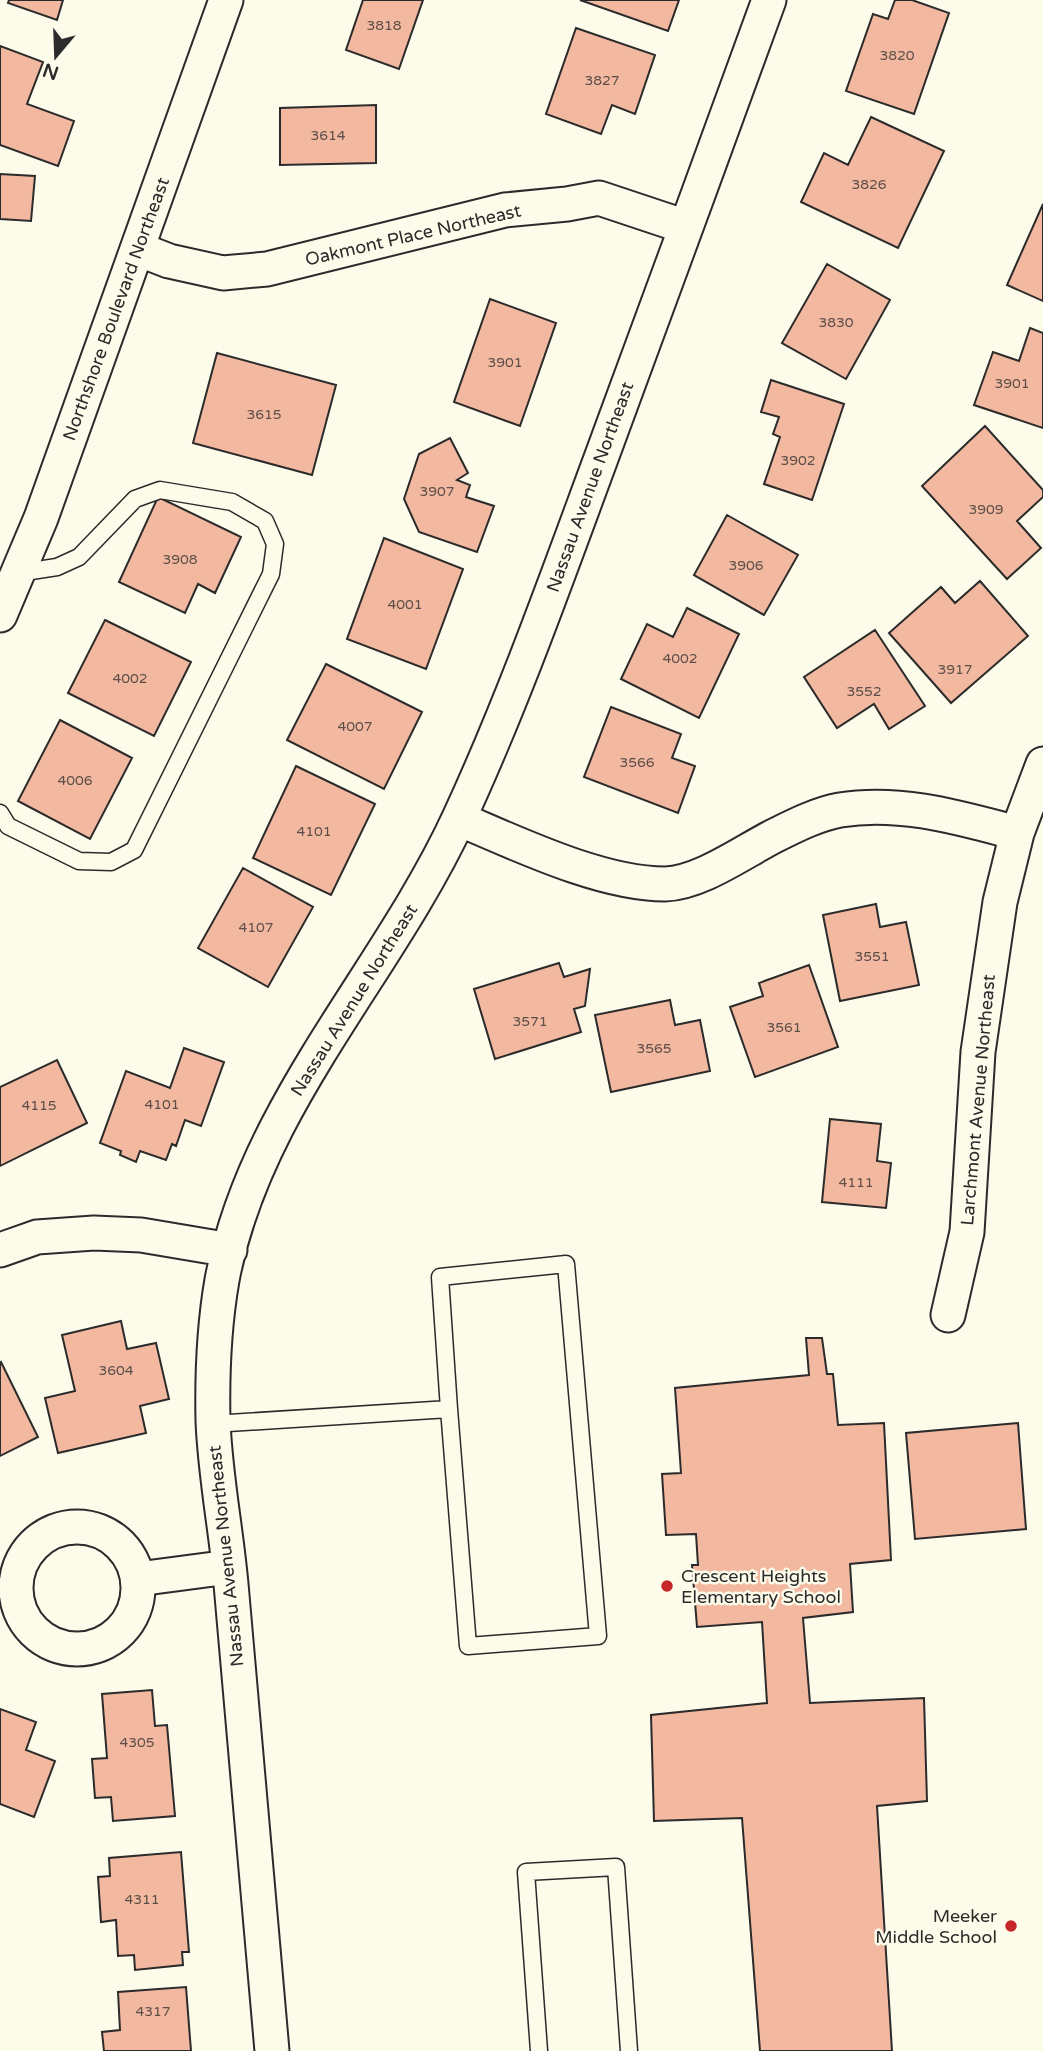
<svg xmlns="http://www.w3.org/2000/svg" width="1043" height="2051" font-family="'Varela Round',sans-serif">
  <style>
    .building { fill: #f2b8a0; stroke: #2b2b2b; stroke-width: 2 }
    .lines { fill: none; stroke-linecap: round; stroke-linejoin: round }
    .lane-casing { stroke: #2b2b2b; stroke-width: 19 }
    .street-casing { stroke: #2b2b2b; stroke-width: 37 }
    .lane { stroke: #fdfbea; stroke-width: 16 }
    .street { stroke: #fdfbea; stroke-width: 33 }
    .poi-dot { fill: #c62828; stroke: #fdfbea; stroke-width: 2.5 }
    .labels { text-anchor: middle; dominant-baseline: central; stroke-width: 5; stroke-linejoin: round; paint-order: stroke }
    .number-label { font-size: 14px; fill: #5d4e48 }
    .street-label { font-size: 18px; fill: #2b2b2b; stroke: #fdfbea }
    .poi-label { font-size: 18px; fill: #2b2b2b; stroke: #fdfbea; text-anchor: start }
  </style>
  <rect width="100%" height="100%" fill="#fdfbea"/>
  <path class="building" d="M9,0H63L57,20L8,3Z
    M363,0H423L399,69L346,50Z
    M580,0H679L668,31Z
    M895,0H912L949,13L914,114L846,91L873,14L888,19Z
    M576,28L655,55L635,114L612,105L601,134L546,114Z
    M0,46L43,62L27,104L74,121L58,166L0,145Z
    M376,105V163L280,165V108Z
    M871,117L944,151L898,248L801,202L824,153L848,165Z
    M0,174L35,176L31,221L0,219Z
    M1043,204V301L1007,285Z
    M827,264L890,300L846,379L782,343Z
    M490,299L556,323L520,426L454,402Z
    M1030,328L1043,333V428L974,405L993,352L1019,361Z
    M217,353L336,385L312,475L193,443Z
    M771,380L844,404L812,500L764,484L780,437L773,434L779,417L761,412Z
    M985,426L1043,490V497L1017,521L1041,548L1007,579L922,486Z
    M450,438L468,473L457,480L470,485L466,497L494,506L477,552L419,532L404,499L419,454Z
    M158,497L241,537L215,593L198,584L185,613L119,582Z
    M727,515L798,555L764,615L694,575Z
    M384,538L463,569L426,669L347,639Z
    M980,581L1028,636L951,703L889,633L941,587L955,603Z
    M687,608L739,634L699,718L621,679L647,624L673,637Z
    M105,620L191,662L154,736L68,693Z
    M875,630L925,706L889,729L874,704L837,728L804,677Z
    M326,664L422,712L384,789L287,740Z
    M611,707L681,734L672,758L695,766L678,813L584,777Z
    M60,720L132,758L90,839L18,801Z
    M296,766L375,804L331,895L253,858Z
    M243,868L313,907L268,987L198,948Z
    M876,904L880,927L906,922L919,985L840,1001L823,915Z
    M559,963L564,977L590,969L585,1006L574,1009L581,1032L495,1059L474,989Z
    M809,965L838,1047L755,1077L730,1007L763,996L759,983Z
    M670,1000L675,1025L700,1020L710,1071L611,1092L595,1015Z
    M184,1048L224,1062L201,1126L185,1120L176,1146L172,1144L166,1160L140,1151L136,1162L120,1155L121,1151L100,1143L126,1071L170,1088Z
    M57,1060L87,1123L0,1166V1087Z
    M830,1119L881,1124L877,1161L891,1163L886,1208L822,1202Z
    M121,1321L127,1349L156,1343L169,1399L140,1406L146,1433L58,1453L45,1398L75,1391L62,1335Z
    M806,1338H822L827,1374H833L838,1425L884,1423L891,1560L850,1564L853,1612L803,1618L810,1703L924,1698L927,1801L877,1806L892,2051H760L742,1818L654,1821L651,1715L767,1703L762,1622L697,1627L692,1565H698L696,1534L666,1535L662,1474L681,1473L675,1388L809,1375Z
    M1,1362L38,1437L0,1456V1363Z
    M1018,1423L1026,1529L915,1539L906,1433Z
    M152,1690L155,1726L167,1725L175,1816L113,1821L111,1797L95,1798L92,1759L107,1758L102,1694Z
    M0,1709L36,1722L26,1750L55,1761L34,1817L0,1804Z
    M181,1852L189,1952H182L183,1965L135,1970L134,1955L118,1956L116,1920L101,1922L98,1877L110,1876L109,1858Z
    M186,1987L191,2051H104L102,2032L120,2030L118,1992Z"/>
  <g class="lines">
    <defs>
      <path id="lane" d="M0,813L8,826L79,861L111,862L134,850L271,574L275,544L265,521L232,502L160,490L135,499L79,557L57,567L18,573
        M213,1424L449,1409L468,1646L598,1636L566,1264L440,1277L449,1409
        M539,2051L526,1872L616,1867L629,2051"/>
      <path id="street" d="M138,249L169,261L223,273L267,269L505,210L567,204L599,198L686,227
        M0,615L41,518L226,0
        M459,819C518,844 601,884 665,884C701,883 744,851 776,835C796,825 818,814 840,810C900,800 960,818 1017,833
        M0,1250L37,1237L94,1233L141,1235L230,1250
        M948,1315L967,1232L978,1052L1000,902L1017,833L1043,764
        M16 1588a61 61 0 1 1 122 0a61 61 0 1 1-122 0Z
        M138,1579L229,1567
        M272,2051C258,1895 244,1739 231,1584C226,1529 215,1475 213,1421C212,1374 214,1326 222,1280C255,1105 388,973 460,816C513,701 556,580 600,461C657,307 713,154 769,0"/>
    </defs>
    <use href="#lane" class="lane-casing"/>
    <use href="#street" class="street-casing"/>
    <use href="#lane" class="lane"/>
    <use href="#street" class="street"/>
  </g>
  <g class="poi-dot">
    <circle cx="667" cy="1586" r="7"/>
    <circle cx="1011" cy="1926" r="7"/>
  </g>
  <g class="labels">
    <g class="number-label">
      <text x="384" y="25">3818</text>
      <text x="897" y="55">3820</text>
      <text x="602" y="80">3827</text>
      <text x="328" y="135">3614</text>
      <text x="869" y="184">3826</text>
      <text x="836" y="322">3830</text>
      <text x="505" y="362">3901</text>
      <text x="1012" y="383">3901</text>
      <text x="264" y="414">3615</text>
      <text x="798" y="460">3902</text>
      <text x="437" y="491">3907</text>
      <text x="986" y="509">3909</text>
      <text x="180" y="559">3908</text>
      <text x="746" y="565">3906</text>
      <text x="405" y="604">4001</text>
      <text x="680" y="658">4002</text>
      <text x="955" y="669">3917</text>
      <text x="130" y="678">4002</text>
      <text x="864" y="691">3552</text>
      <text x="355" y="726">4007</text>
      <text x="637" y="762">3566</text>
      <text x="75" y="780">4006</text>
      <text x="314" y="831">4101</text>
      <text x="256" y="927">4107</text>
      <text x="872" y="956">3551</text>
      <text x="530" y="1021">3571</text>
      <text x="784" y="1027">3561</text>
      <text x="654" y="1048">3565</text>
      <text x="162" y="1104">4101</text>
      <text x="39" y="1105">4115</text>
      <text x="856" y="1182">4111</text>
      <text x="116" y="1370">3604</text>
      <text x="137" y="1742">4305</text>
      <text x="142" y="1899">4311</text>
      <text x="153" y="2011">4317</text>
    </g>
    <g class="street-label">
      <text transform="translate(413 235) rotate(-13)">Oakmont Place Northeast</text>
      <text transform="translate(116 309) rotate(-70)">Northshore Boulevard Northeast</text>
      <text transform="translate(590 487) rotate(-70)">Nassau Avenue Northeast</text>
      <text transform="translate(354 1000) rotate(-58)">Nassau Avenue Northeast</text>
      <text transform="translate(978 1100) rotate(-85)">Larchmont Avenue Northeast</text>
      <text transform="translate(226 1556) rotate(-96)">Nassau Avenue Northeast</text>
    </g>
    <g class="poi-label">
      <text x="681" y="1576">Crescent Heights<tspan x="681" dy="21">Elementary School</tspan></text>
      <text x="997" y="1916" text-anchor="end">Meeker<tspan x="997" dy="21">Middle School</tspan></text>
    </g>
  </g>
  <g transform="translate(56 56) rotate(199)" stroke="#fdfbea" stroke-width="5" paint-order="stroke">
  <path d="M0-5L12 26L0 18L-12 26Z" fill="#2b2b2b"/>
  <text y="-10" font-size="19" font-weight="bold" text-anchor="middle" fill="#2b2b2b">N</text>
  </g>
</svg>
